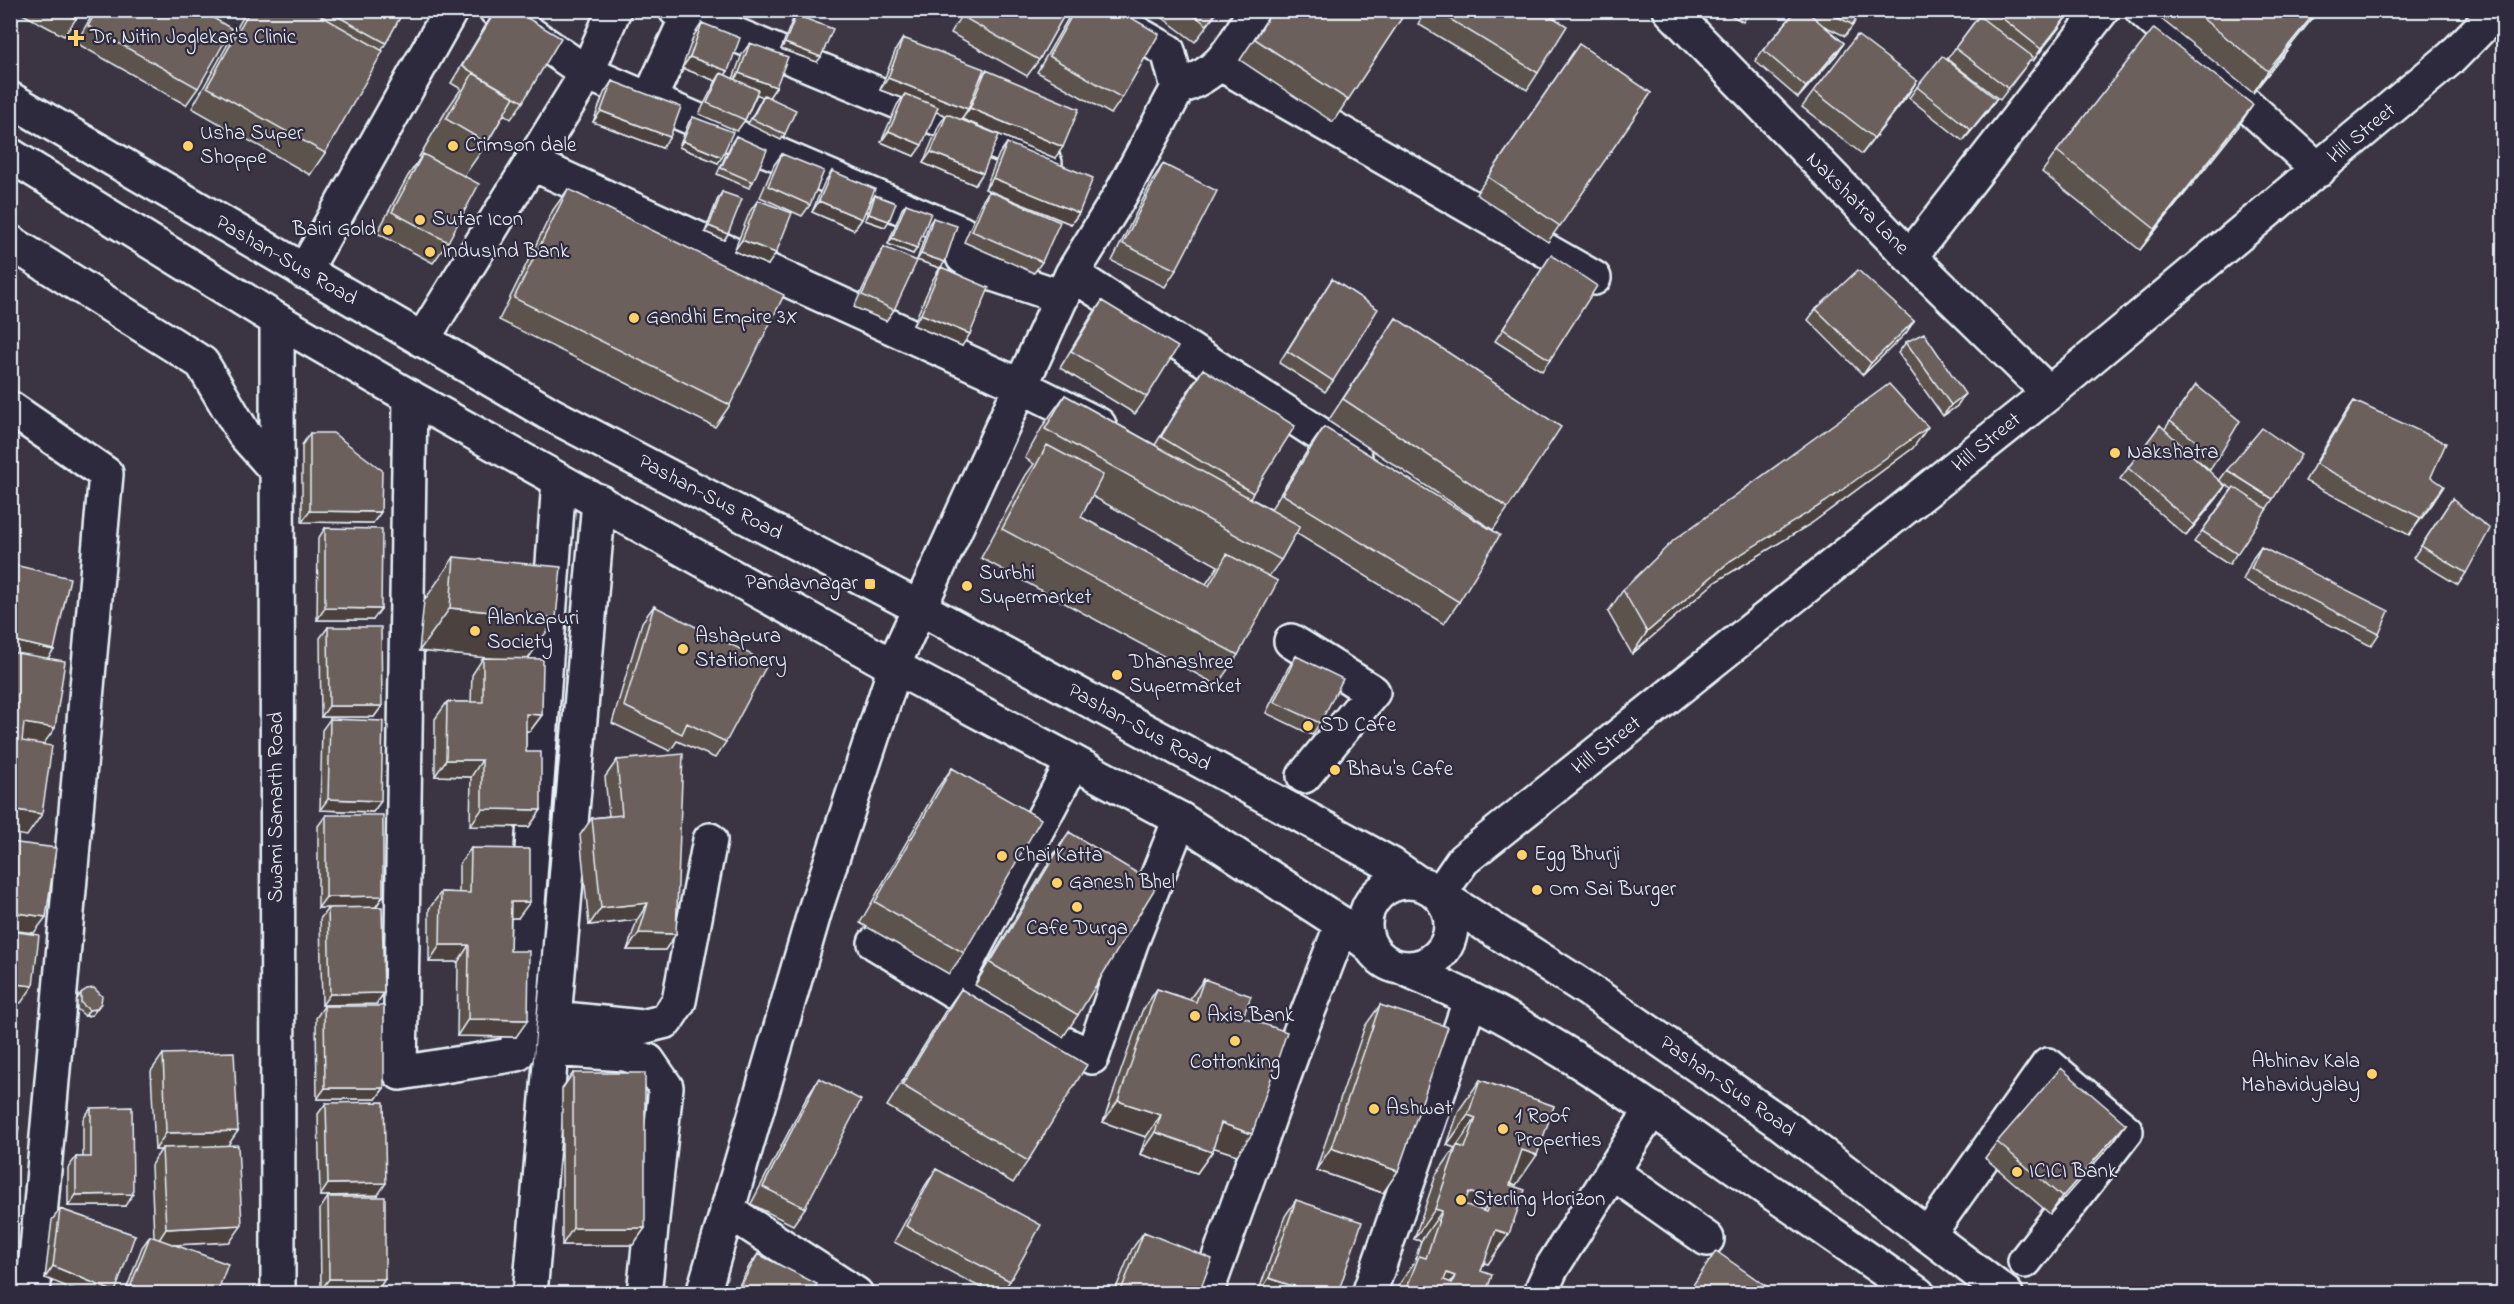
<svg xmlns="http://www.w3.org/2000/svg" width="2514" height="1304" font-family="'Indie Flower',sans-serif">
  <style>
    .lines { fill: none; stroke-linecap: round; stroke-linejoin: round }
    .minor-casing { stroke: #e8f1f8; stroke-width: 38 }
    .major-casing { stroke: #e8f1f8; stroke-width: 38 }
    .minor { stroke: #2f2a3d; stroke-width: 33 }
    .major { stroke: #2f2a3d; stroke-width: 33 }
    .wall { fill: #5d534e; stroke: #e8f1f8; stroke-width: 1.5; fill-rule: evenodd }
    .shaded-wall { fill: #4c4340; stroke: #e8f1f8; stroke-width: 1.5 }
    .building { fill: #6c605b; stroke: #e8f1f8; stroke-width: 1.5; fill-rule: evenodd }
    .poi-dot { fill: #ffd166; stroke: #2f2a3d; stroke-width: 2 }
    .labels { text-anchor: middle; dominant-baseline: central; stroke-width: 4.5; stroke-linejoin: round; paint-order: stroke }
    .poi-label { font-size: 21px; fill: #e8f1f8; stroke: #2f2a3d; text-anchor: start }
    .street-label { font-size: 21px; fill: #e8f1f8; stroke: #2f2a3d }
  </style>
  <rect width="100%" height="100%" fill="#3b3543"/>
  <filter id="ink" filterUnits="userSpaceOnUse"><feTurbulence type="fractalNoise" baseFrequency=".0167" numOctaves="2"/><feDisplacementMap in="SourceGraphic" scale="12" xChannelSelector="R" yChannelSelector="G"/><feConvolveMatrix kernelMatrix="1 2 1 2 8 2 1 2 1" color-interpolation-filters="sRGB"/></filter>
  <g filter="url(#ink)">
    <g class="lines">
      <defs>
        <path id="minor" d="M496,10L587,73L961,233L963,257L990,273L1062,297
          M676,10L1045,163
          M1096,10L1168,51L1178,88
          M1670,10L1910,257L2049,393
          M2142,10L2319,170
          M1221,64L1594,278
          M650,98L688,15
          M531,163L1021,386L1099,425
          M10,242L202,363L244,434L277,471
          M1910,257L2102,10
          M304,272L451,10
          M1072,274L1355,457
          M277,320L278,1294
          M422,340L587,73L614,10
          M410,397L400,1073L517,1054L559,481
          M10,408L106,474L33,1294
          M1291,641L1373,692L1304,776
          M1439,895L1463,860L2049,393L2452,57L2498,10
          M875,943L952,990L1092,1057L1131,943L1180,819
          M952,990L1073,762
          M554,1018L642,1027L666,1021L679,1001L710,840
          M551,1049L625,1054L648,1061L666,1087L644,1294
          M1612,1172L1707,1239
          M727,1210L856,1294
          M1928,1235L2048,1065L2126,1131L2025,1261
          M530,1294L599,501
          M703,1294L816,907L890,683L893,666L1072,274L1121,194L1178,88C1224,71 1231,49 1255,10
          M1206,1294L1294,1048L1342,924
          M1369,1294L1470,1001
          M1545,1294L1543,1287L1551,1269L1652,1109"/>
        <path id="major" d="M10,99L550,414L920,608L1392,865L1418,883
          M10,155L277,320L410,397L893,666L1180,819L1342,924L1367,943
          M1365 925a43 43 0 1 1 86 0a43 43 0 1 1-86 0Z
          M1439,895L1587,989L1782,1124L2006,1294
          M1408,970C1517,1016 1615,1083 1712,1151C1781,1199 1850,1246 1918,1294"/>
      </defs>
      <use href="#minor" class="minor-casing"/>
      <use href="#major" class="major-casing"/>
      <use href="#minor" class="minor"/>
      <use href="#major" class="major"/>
    </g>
    <path class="wall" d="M15,10H80L76,19L64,36Z
      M95,10H200L198,88L186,105L76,43Z
      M247,10H404L325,153L310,175L192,108Z
      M495,10H514L523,102L511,119L504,114L487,143L464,176L448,242L433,263L377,233L408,176L420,158L419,157L446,111L461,89L451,83Z
      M964,10H1067L1039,60L1027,76L951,33Z
      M1073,10H1118L1122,98L1111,114L1037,72Z
      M1152,10H1219L1195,42Z
      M1273,10H1407L1333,122L1240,60Z
      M1426,10H1541L1538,73L1527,90L1418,24Z
      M1722,10H1751L1743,22Z
      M1791,10H1860L1853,25L1845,36L1822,25L1844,43L1836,55L1798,98L1755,61L1763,50L1795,12Z
      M1979,10H2060L2067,16L2033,61L2031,59L2000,100L1947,59L1978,17L1976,15Z
      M2150,10H2319L2253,93Z
      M796,15L817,62L781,49L792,21Z
      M702,23L728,71L725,75L733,79L742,54L750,43L776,87L769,97L785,134L781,140L748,124L763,96L757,94L745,120L737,131L699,114L716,81L682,68L694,35Z
      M903,38L980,79L986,70L1055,158L962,119L964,115L961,120L983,173L975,185L923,163L939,125L946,115L936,112L914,156L881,142L897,105L902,98L880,90L896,49Z
      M1579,44L1651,93L1548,242L1476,194Z
      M612,81L662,148L593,122L604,93Z
      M1917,81L1862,154L1802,107L1814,91Z
      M1917,87L1996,99L1988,111L1963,141L1909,98Z
      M693,117L718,163L679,147L689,122Z
      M2238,127L2140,250L2042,172L2057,151Z
      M736,136L753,182L749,188L717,174L732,142Z
      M1007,143L1079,213L1071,224L985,189L999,154Z
      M782,154L810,205L802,216L760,197L774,165Z
      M1163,164L1176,270L1165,287L1112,261L1152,181Z
      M832,171L862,219L854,230L812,212L824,183Z
      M568,189L730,405L715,427L499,320L553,210Z
      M989,191L1042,262L1034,273L964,242L981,203Z
      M722,192L728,234L724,240L705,232L718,198Z
      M875,195L885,227L865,220L871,201Z
      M758,200L768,265L734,251L750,211Z
      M906,204L917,248L913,254L888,244L902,209Z
      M933,218L941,267L962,346L913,325L933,279L940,268L917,260L929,224Z
      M884,247L894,310L886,321L854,307L877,258Z
      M1551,255L1550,360L1542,371L1495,341Z
      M1332,279L1333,381L1325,392L1279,363Z
      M1102,301L1147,397L1135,414L1060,368L1090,318Z
      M1816,309L1914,321L1906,333L1863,375L1808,320Z
      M1396,318L1508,508L1493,530L1328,421Z
      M1906,342L1957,406L1943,416L1898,353Z
      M1203,369L1253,493L1250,498L1271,509L1309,448L1324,427L1459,602L1444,624L1296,533L1281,560L1269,576L1238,655L1217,685L981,558L1026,475L1034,464L1025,458L1044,424L1065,395L1155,445L1191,386ZM1092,496L1218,566L1206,584L1081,517Z
      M2196,385L2218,458L2210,470L2193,456L2219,481L2227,470L2273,499L2229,565L2194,542L2232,489L2220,481L2225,486L2217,498L2186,536L2120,479L2160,425L2164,430Z
      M2354,401L2431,477L2433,503L2409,535L2305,481L2342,418Z
      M310,433L381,512L373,523L302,522V445Z
      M1913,448L1812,523L1715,582L1632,654L1608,612L1623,590Z
      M2452,499L2466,573L2458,585L2413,558Z
      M325,528L373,620H317L318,539Z
      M2261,547L2379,634L2371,646L2243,580L2253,558Z
      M454,557L528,659L542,715L530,731H526V752L541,810L529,827L470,826L471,777L435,776V719L447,702H471L472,675L483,658H489L419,651L424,601Z
      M654,606L726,742L715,758L677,741L670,751L612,723L642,622Z
      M328,627L382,706L374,717H321L320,638Z
      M1296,656L1320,723L1312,735L1266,713L1288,668Z
      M330,719L381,801L373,812L320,810L322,730Z
      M617,760L676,934L665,950H627L637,920L589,925L580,835L592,818L609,816L605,777Z
      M952,768L964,953L949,974L860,923L937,789Z
      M326,815L383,896L376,907L384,993L376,1004L322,1005L320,919L328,908H318V826Z
      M1069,832L1078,1015L1063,1037L975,985L1054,854Z
      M471,848L518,918H511L510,951L516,1037L457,1036L458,962H429V909L441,892L459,893V865Z
      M1204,979L1243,1017L1237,1155L1213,1147L1212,1152L1197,1173L1140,1154L1146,1137L1103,1122L1142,1011L1157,989L1189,1000Z
      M961,989L1028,1161L1013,1183L887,1106L946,1010Z
      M81,993L101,1003L92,1015L85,1016L77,1009V999Z
      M1380,1005L1398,1171L1383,1193L1316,1170L1365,1026Z
      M324,1006L384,1088L376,1099H317L316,1018Z
      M163,1054L228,1145L230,1242L174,1245L217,1293H125L142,1247L150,1236L154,1237L151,1165L161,1150H155L151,1071Z
      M573,1073L645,1228L633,1245H562V1089Z
      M819,1078L805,1208L793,1225L751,1204L808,1095Z
      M1480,1080L1554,1106L1516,1185L1511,1183L1509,1234L1488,1264L1484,1263L1481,1271L1486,1293H1395L1398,1286L1414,1263L1421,1241L1414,1239L1436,1175L1455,1148L1447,1145L1459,1110Z
      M326,1103L378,1195L320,1196L318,1114Z
      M91,1108L125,1206H68V1168L76,1157H83V1119Z
      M2126,1124L2114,1141L2050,1214L1985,1158L1997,1142Z
      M936,1169L1010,1281L1001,1293H991L894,1242L925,1186Z
      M328,1197L385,1279L377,1291L321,1290L320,1209Z
      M1296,1200L1338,1293H1258L1285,1216Z
      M60,1209L135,1235L45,1278L52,1220Z
      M1144,1232L1199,1293H1114L1132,1249Z
      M758,1254L812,1293H735L750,1265Z"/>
    <path class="shaded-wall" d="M2317,10H2319L2253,93L2268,71Z
      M2067,16L2059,28L2033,61L2041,49Z
      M785,43L821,57L817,62L781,49Z
      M1844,43L1836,55L1798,98L1806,87Z
      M690,57L728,71L720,83L721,73L716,81L682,68Z
      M739,73L776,87L768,99L731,84Z
      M888,78L968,109L960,121L903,99L905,94L902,98L880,90Z
      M1917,81L1906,98L1862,154L1874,138Z
      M1996,99L1988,111L1963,141L1971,130Z
      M2253,105L2238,127L2140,250L2155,229Z
      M970,108L1063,147L1055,158L962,119Z
      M601,111L670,137L662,148L593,122Z
      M889,131L922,145L914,156L881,142Z
      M683,141L722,157L718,163L679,147Z
      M931,152L983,173L975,185L923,163Z
      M993,178L1079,213L1071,224L985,189Z
      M819,201L862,219L854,230L812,212Z
      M869,214L889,221L885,227L865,220Z
      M709,226L728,234L724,240L705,232Z
      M892,238L917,248L913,254L888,244Z
      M742,240L776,253L768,265L734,251Z
      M921,254L945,262L940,268L917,260Z
      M921,314L970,334L962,346L913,325Z
      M1914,321L1906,333L1863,375L1871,363Z
      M1965,394L1957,406L1943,416L1951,405Z
      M1928,427L1913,448L1812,523L1715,582L1632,654L1647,632L1730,561Z
      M2225,486L2217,498L2186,536L2194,525Z
      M2444,486L2433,503L2409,535L2421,518Z
      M310,511L381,512L373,523L302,522Z
      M325,608L381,609L373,620H317Z
      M450,608L556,618L526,662L419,651Z
      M10,640L54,650L42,666L10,659Z
      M329,706H382L374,717H321Z
      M526,714L542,715L530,731H515Z
      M24,723L55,728L40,749L10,745Z
      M446,760H482L471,777L435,776Z
      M328,799L381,801L373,812L320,810Z
      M10,809L42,814L27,836L10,833Z
      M482,809L541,810L529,827L470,826Z
      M383,896L375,908H318L326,897Z
      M511,902H530L518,918H499Z
      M648,903L637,920L589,925L601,908Z
      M10,912L46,917L34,933L10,930Z
      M639,933L676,934L665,950H627Z
      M440,945H469L458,962H429Z
      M17,984L33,986L21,1003L14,1002L10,1007V994Z
      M384,993L376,1004L322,1005L330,994Z
      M101,1003L92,1015L85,1016L89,1010Z
      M468,1019L528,1020L516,1037L457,1036Z
      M325,1088H384L376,1099H317Z
      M1118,1101L1161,1115L1146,1137L1103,1122Z
      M1468,1115L1476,1118L1455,1148L1447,1145Z
      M1499,1122L1507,1126L1486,1155Z
      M1221,1123L1252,1134L1237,1155L1206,1145Z
      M2126,1124L2114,1141L2050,1214L2062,1197Z
      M238,1131L226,1148H162L161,1150H155L166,1133Z
      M1155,1132L1212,1152L1197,1173L1140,1154Z
      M1331,1148L1398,1171L1383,1193L1316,1170Z
      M1522,1150L1537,1155L1516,1185L1502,1179Z
      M386,1183L378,1195L320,1196L328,1184Z
      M1469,1192L1491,1200L1470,1229L1448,1221Z
      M133,1194L125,1206H68L76,1195Z
      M1435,1209L1442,1211L1421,1241L1414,1239Z
      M242,1225L230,1242L155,1246L166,1229Z
      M573,1228H645L633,1245H562Z
      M1496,1230L1509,1234L1488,1264L1475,1260Z
      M53,1266L115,1292L114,1293H83L45,1278Z
      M1447,1273L1455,1276L1442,1293H1433Z
      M1269,1278L1313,1293H1259Z
      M329,1279H385L377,1291L321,1290Z
      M131,1285L154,1293H126Z
      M1406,1290L1416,1293H1404Z"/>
    <path class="building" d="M59,10H80L76,19Z
      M97,10H200L232,29L198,88L88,26Z
      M250,10H311L383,51L325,153L207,87Z
      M326,10H404L386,43Z
      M496,10H514L561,38L523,102L462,66Z
      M966,10H1067L1039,60L963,17Z
      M1075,10H1118L1159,34L1122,98L1049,56Z
      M1187,10H1218L1207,25Z
      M1273,10H1407L1348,100L1255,39Z
      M1435,10H1541L1567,26L1538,73Z
      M1797,10H1805L1844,43L1806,87L1763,50Z
      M1824,10H1860L1853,25Z
      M1992,10H2060L2067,16L2041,49Z
      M2192,10H2317L2268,71Z
      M796,15L833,29L821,57L785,43Z
      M1979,16L2033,57L2008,88L1955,48Z
      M702,23L740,38L728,71L690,57Z
      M2154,28L2253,105L2155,229L2057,151Z
      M1857,35L1917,81L1874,138L1814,91Z
      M903,38L984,69L968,109L888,78Z
      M750,43L788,57L776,87L739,73Z
      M1579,44L1651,93L1560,226L1488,177Z
      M1942,56L1996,99L1971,130L1917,87Z
      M986,70L1079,109L1063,147L970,108Z
      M473,73L514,97L487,143L446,119Z
      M721,73L758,90L745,120L707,103Z
      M612,81L681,107L670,137L601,111Z
      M905,94L938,107L922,145L889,131Z
      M764,95L796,110L785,134L752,119Z
      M947,114L999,135L983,173L931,152Z
      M693,117L733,132L722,157L683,141Z
      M736,136L767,150L753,182L721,168Z
      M1007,143L1093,178L1079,213L993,178Z
      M423,154L479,184L448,242L392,212Z
      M782,154L824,171L810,205L768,186Z
      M1163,164L1217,191L1176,270L1123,244Z
      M832,171L875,189L862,219L819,201Z
      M568,189L784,295L730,405L514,298Z
      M989,191L1060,222L1042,262L972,231Z
      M722,192L742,199L728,234L709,226Z
      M875,195L896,203L889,221L869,214Z
      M758,200L792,213L776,253L742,240Z
      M906,204L931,213L917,248L892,238Z
      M933,218L957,226L945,262L921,254Z
      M884,247L917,261L894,310L862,295Z
      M1551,255L1597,286L1550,360L1503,329Z
      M941,267L989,288L970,334L921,314Z
      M1858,270L1914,321L1871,363L1816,309Z
      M1332,279L1378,309L1333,381L1287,351Z
      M1102,301L1178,347L1147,397L1071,351Z
      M1396,318L1561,427L1508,508L1343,399Z
      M1924,333L1965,394L1951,405L1906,342Z
      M1203,369L1295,426L1253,493L1161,437Z
      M1889,384L1928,427L1827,501L1730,561L1647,632L1623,590L1674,540Z
      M2196,385L2240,421L2218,458L2170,421Z
      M1065,395L1300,526L1281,560L1045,429Z
      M2354,401L2446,443L2431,477L2444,486L2421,518L2316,464Z
      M2160,425L2225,486L2194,525L2128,468Z
      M1324,427L1500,535L1459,602L1282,494Z
      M2262,428L2301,455L2273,499L2227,470Z
      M310,433H333L382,470L381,512L310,511Z
      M1047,445L1103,475L1081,517L1209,586L1227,554L1278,581L1238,655L1002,529Z
      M2234,487L2267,509L2237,554L2202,531Z
      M2452,499L2490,529L2466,573L2421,546Z
      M325,528L382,529L381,609L325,608Z
      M2261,547L2389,611L2379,634L2251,569Z
      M454,557L561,567L556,618L450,608Z
      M10,564L70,578L54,650L10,640Z
      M654,606L768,663L726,742L687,723L682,734L624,706Z
      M328,627H381L382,706H329Z
      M10,652L65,661L55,728L24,723L22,741L52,746L42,814L10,809Z
      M1296,656L1343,679L1320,723L1274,702Z
      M483,658L543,659L542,715L526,714V752H541V810L482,809V760H446L447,702H483Z
      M330,719L383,721L381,801L328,799Z
      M683,754L676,934L639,933L648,903L601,908L592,818L622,815L617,760Z
      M952,768L1041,819L964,953L875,902Z
      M326,815H383V896L326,897Z
      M1069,832L1157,885L1078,1015L990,963Z
      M10,842L56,848L46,917L10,912Z
      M471,848L530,849V902H511L510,951H529L528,1020L468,1019L469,945H440L441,892L470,893Z
      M382,907L384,993L330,994L328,908Z
      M10,931L39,935L33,986L17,984L15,1001L10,1000Z
      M1204,979L1251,996L1243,1017L1287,1032L1252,1134L1221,1123L1212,1152L1155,1132L1161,1115L1118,1101L1157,989L1196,1002Z
      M94,988L102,996L101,1003L96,1009L89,1010L81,1003V993L87,989Z
      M961,989L1087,1065L1028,1161L902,1085Z
      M1380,1005L1448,1027L1398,1171L1331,1148Z
      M324,1006H384V1088H325Z
      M234,1052L238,1131L166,1133L163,1054Z
      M2061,1068L2126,1124L2062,1197L1997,1142Z
      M573,1073H645V1228H573Z
      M819,1078L861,1100L805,1208L763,1187Z
      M1480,1080L1554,1106L1537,1155L1522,1150L1510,1185L1525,1190L1509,1234L1496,1230L1481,1271L1492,1275L1486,1293H1416L1406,1290L1419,1256L1426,1258L1442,1211L1435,1209L1457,1145L1465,1148L1476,1118L1468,1115ZM1499,1122L1507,1126L1504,1132L1496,1129ZM1469,1192L1491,1200L1486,1212L1464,1204ZM1447,1273L1455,1276L1452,1283L1444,1280Z
      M384,1102L386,1183L328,1184L326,1103Z
      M132,1107L133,1194L76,1195V1157H91V1108Z
      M10,1125L19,1127L10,1178Z
      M238,1145L242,1225L166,1229L162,1148Z
      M936,1169L1041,1225L1010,1281L906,1226Z
      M328,1197H385V1279H329Z
      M1296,1200L1362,1222L1338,1293H1313L1269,1278Z
      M60,1209L135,1235L115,1292L53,1266Z
      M1144,1232L1212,1259L1199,1293H1120Z
      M150,1236L228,1264L217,1293H154L131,1285Z
      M1716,1251L1776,1293H1693L1689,1291Z
      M758,1254L817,1284L812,1293H737Z"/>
  </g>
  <g class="poi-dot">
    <path d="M73 29h6v6h6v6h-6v6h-6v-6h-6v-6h6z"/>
    <circle cx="188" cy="146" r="6"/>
    <circle cx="453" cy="146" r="6"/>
    <circle cx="420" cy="220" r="6"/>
    <circle cx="388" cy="230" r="6"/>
    <circle cx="430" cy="252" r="6"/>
    <circle cx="634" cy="318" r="6"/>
    <circle cx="2115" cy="453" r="6"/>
    <rect x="864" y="578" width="12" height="12" rx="3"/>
    <circle cx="967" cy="586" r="6"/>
    <circle cx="475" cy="631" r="6"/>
    <circle cx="683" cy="649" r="6"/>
    <circle cx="1117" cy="675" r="6"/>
    <circle cx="1308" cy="726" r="6"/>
    <circle cx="1335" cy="770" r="6"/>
    <circle cx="1522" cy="855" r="6"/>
    <circle cx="1002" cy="856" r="6"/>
    <circle cx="1057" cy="883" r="6"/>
    <circle cx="1537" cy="890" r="6"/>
    <circle cx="1077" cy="907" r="6"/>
    <circle cx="1195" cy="1016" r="6"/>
    <circle cx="1235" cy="1041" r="6"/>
    <circle cx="2372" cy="1074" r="6"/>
    <circle cx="1374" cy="1109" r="6"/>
    <circle cx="1503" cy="1129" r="6"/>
    <circle cx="2017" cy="1172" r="6"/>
    <circle cx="1461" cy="1200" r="6"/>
  </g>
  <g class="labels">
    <g class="poi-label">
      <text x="90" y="38">Dr. Nitin Joglekar's Clinic</text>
      <text x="200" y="134">Usha Super<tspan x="200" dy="24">Shoppe</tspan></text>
      <text x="465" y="146">Crimson dale</text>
      <text x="432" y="220">Sutar Icon</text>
      <text x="376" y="230" text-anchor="end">Bairi Gold</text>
      <text x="442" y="252">IndusInd Bank</text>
      <text x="646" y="318">Gandhi Empire 3X</text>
      <text x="2127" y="453">Nakshatra</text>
      <text x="979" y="574">Surbhi<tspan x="979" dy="24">Supermarket</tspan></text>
      <text x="858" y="584" text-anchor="end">Pandavnagar</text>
      <text x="487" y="619">Alankapuri<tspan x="487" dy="24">Society</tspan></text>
      <text x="695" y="637">Ashapura<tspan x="695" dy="24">Stationery</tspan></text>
      <text x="1129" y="663">Dhanashree<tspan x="1129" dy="24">Supermarket</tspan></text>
      <text x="1320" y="726">SD Cafe</text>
      <text x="1347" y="770">Bhau's Cafe</text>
      <text x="1534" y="855">Egg Bhurji</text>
      <text x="1014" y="856">Chai Katta</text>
      <text x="1069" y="883">Ganesh Bhel</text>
      <text x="1549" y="890">Om Sai Burger</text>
      <text x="1077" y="929" text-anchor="middle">Cafe Durga</text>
      <text x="1207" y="1016">Axis Bank</text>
      <text x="2360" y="1062" text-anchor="end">Abhinav Kala<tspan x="2360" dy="24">Mahavidyalay</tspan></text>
      <text x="1235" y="1063" text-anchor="middle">Cottonking</text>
      <text x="1386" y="1109">Ashwat</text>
      <text x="1515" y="1117">1 Roof<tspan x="1515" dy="24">Properties</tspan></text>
      <text x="2029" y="1172">ICICI Bank</text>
      <text x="1473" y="1200">Sterling Horizon</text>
    </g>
    <g class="street-label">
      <text transform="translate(2362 134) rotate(-40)">Hill Street</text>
      <text transform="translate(1857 204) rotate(45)">Nakshatra Lane</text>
      <text transform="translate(286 261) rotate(30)">Pashan-Sus Road</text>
      <text transform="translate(1987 443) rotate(-39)">Hill Street</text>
      <text transform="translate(710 498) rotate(28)">Pashan-Sus Road</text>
      <text transform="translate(1139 728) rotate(29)">Pashan-Sus Road</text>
      <text transform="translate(1607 746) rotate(-38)">Hill Street</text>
      <text transform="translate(277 807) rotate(-90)">Swami Samarth Road</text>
      <text transform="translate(1727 1087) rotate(35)">Pashan-Sus Road</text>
    </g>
  </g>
  <rect width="2514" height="1304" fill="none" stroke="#2f2a3d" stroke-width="36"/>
  <rect x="18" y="18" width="2478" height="1268" fill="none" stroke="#e8f1f8" stroke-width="2" filter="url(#ink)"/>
</svg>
